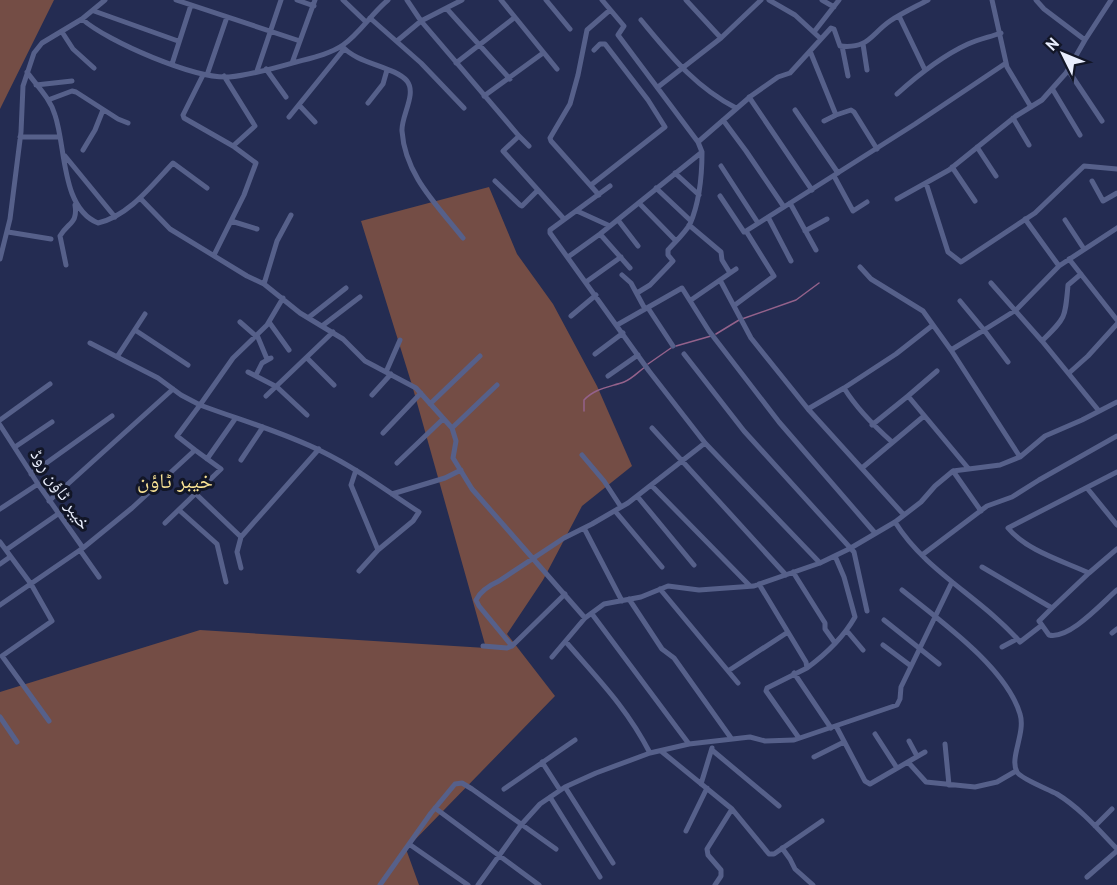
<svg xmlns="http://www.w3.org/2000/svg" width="1117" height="885" font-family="'PT Sans','Noto Naskh Arabic',sans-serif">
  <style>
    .green { fill: #744d45 }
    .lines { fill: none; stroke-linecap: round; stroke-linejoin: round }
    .stream { stroke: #94628b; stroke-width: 1.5 }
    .minor { stroke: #56608a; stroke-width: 5 }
    .labels { text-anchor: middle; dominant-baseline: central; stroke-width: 6; stroke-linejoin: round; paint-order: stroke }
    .street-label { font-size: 18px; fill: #e9eefd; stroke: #121627 }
    .quarter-label { font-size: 21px; fill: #fae395; stroke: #121627 }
  </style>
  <rect width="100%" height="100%" fill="#242c52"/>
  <path class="green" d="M0,0H54L0,109Z
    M489,187L517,254L553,304L597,386L632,466L582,506L543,580L507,634L555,696L406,849L419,885H0V692L200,630L486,648L412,385L361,221Z"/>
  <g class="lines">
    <path class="stream" d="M716,334L739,320L796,300L819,283
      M676,346L711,336
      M648,364L671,348
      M584,411V400C595,388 610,387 624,382C632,379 638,372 645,367"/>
    <path class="minor" d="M176,0L300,41
      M297,0L314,6
      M343,0L366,22
      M407,0L421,21L519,136L503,151L564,219
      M501,0L557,69
      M546,0L570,29
      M686,0L721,38
      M769,0L795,15L821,39
      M822,0L834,7
      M992,0L1007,67L1031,107
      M1036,0L1044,9L1085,40L1111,0
      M447,9L510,79
      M94,11L178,41
      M899,16L925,70
      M370,18L421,63L464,108
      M82,19C108,42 195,79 229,77C251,75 275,68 296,62C311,58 330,54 343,45C360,33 372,13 388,0
      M641,20C671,56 694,86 736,108
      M62,32L73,49L94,68
      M814,32L839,0
      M397,41L421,21L462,0
      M863,44L867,70
      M342,46C357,64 394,66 407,81C417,94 401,116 402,131C405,175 437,205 463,238
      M842,46L848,76
      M810,51L836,115
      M292,63L315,0
      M456,63L514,18
      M172,64L191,5
      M266,69L286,97
      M1068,70L1102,121
      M257,71L281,0
      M27,72C37,86 50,98 55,115C66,147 61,208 98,223C129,216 152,185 173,163L207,188
      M203,75L183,115L184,118L233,146L256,163L244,195L214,255
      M207,75L227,17
      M224,76L255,126L233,146
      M36,85L72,81
      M658,87L721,38L761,0
      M1053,90L1080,135
      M897,94C918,75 942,56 968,44C979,39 990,37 1001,33
      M484,96L543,53
      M749,97L812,190
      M48,100L72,91L76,92L118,119L128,123
      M368,103L383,84L387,70
      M299,105L315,122
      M795,110L838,173
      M289,117L344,49
      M1013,118L1029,145
      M723,120L746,151L784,207
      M824,121L836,115L851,110L854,112L877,149
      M519,136L529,146
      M20,137H60
      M698,142L751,96L778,77L790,73L831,28L834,29L840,46C869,49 870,35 890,21C902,13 915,7 928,0
      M977,147L996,176
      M83,150L95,130L103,110
      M65,156L115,217
      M721,166L758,223
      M952,167L975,201
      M675,173L699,195
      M834,176L853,211L867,202
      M495,181L520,205L522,206L538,190
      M1092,181L1103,201L1117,193
      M926,183L948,252L961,262L1035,213L1084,166L1117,169
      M591,185L665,127L648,100L605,44H600L594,50
      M610,186L550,230V233L649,371L705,443L820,563
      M656,188L691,221
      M599,195L551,141L550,138L570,104L578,75L587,30L610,10
      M720,196L744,232L746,231L915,124L1006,63
      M140,198L170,229L247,276L264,284L300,313L343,339L365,361L416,388L452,428L456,441L453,458L472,489L585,618
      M897,199L949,170L1016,116L1042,100L1066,73L1085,40
      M639,203L676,241
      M790,203L816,250
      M577,211L610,226
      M768,217L791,261
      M1025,219L1059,266
      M618,220L638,246
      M1065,220L1084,249
      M231,221L257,229
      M689,225L721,252L722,260L730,273
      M805,231L827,219
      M8,232L51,239
      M600,234L630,268
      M568,257L600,234L702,152L698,142L618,35L624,26L602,0
      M0,259L10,219L21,132L23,86L34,53L42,43L82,19L105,0
      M1069,259L1117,320
      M66,265L60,236C68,222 78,224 75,205
      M860,267L871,279L923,311L951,350L984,330L1008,362
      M622,275L631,283L645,309
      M720,280L751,338L808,409L844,388
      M586,282L621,257
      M991,283L1042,341L1099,411
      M264,284L277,241L291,215
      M637,293L650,285L673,261L668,255V250C675,242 685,233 690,224C700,201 702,177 702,152
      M283,298L267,325L233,358L200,405C240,420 283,432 321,451C356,468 387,491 419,512L413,521L378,550L359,571
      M691,300L736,269
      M960,301L984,330L1016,310L1059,266L1117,228
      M735,305L774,276L746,231
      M648,308L673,346
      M571,316L596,295
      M308,318L346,288
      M240,322L256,336
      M269,322L289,350
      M617,325L682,288L709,331L779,422L875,533
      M322,326L360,297
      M135,330L188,365
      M257,335L267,359
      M1042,341C1066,317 1065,319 1068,285L1081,274
      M951,350L1020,457
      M595,354L623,333
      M684,354L744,431L854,552L867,611
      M117,357L145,314
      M307,358L334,385
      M937,371L908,396L968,468
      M248,372L277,387L307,415
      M386,372L400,340
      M1069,373L1088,356L1117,324
      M256,375L262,363L271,358
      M608,376L638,355
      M372,395L391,374
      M266,396L333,332
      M430,404L480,356
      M808,409L904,515
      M0,420L50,384
      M0,425L38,484L83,548L132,508L195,450L177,436L200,405L181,395L158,378L90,343
      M872,425L908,396
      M452,428L497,385
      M652,428L786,575
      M383,433L421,393
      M892,442C873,425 857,409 844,388L896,354L933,325
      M15,447L52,422
      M582,455L604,481L621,507
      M207,459L235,419
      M241,460L263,427
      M397,463L443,419
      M862,468L924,416
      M356,470L351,485L378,550
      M953,471L981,511
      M31,474L112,416
      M651,485L750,586
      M1087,488L1117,525
      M196,494L241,537
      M392,494L445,478L461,470
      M637,496L694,565
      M49,501L173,389
      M0,509L38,484
      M179,510L217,544L226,582
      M615,511L662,567
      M895,522C926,572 982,598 1020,642L1042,625
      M165,523L221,469L195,450
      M584,528L622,601
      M0,542L31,584L52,621L2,656L49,721
      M6,550L58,514
      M80,550L99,577
      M922,555L987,506L1012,497L1039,480L1117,436
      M0,564L10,557
      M982,567L1052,608L1089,573C1063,561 1027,551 1008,528L1117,472
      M241,568L237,552L241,537L319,449
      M793,572L825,623V629L835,643
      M1089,573L1117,549
      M759,584L806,662L807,668L767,688L766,691L799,738
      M660,589L738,683
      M902,590C939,620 1006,667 1020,714C1026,733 1009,758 1017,772C1021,779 1048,789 1057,794C1080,808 1098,829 1117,849
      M629,599L662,649L674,658L731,738
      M0,605L83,548
      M1052,608L1039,621L1049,635C1069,640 1102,603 1117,590
      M592,614L689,744
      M884,620L939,664
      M847,631L863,650
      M1112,633L1117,629
      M566,642C598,679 627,708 650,753
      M883,645L911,666
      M483,646L507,648L512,646L565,594
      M512,646L479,606L476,600C481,590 490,585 499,581L564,538L592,524L628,503L705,443
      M1002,647L1017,639
      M552,657L585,618L604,604L641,597L668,586L699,590L754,586L820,563L849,549L895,522L921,502L935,486L953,471L1000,465L1020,457L1045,436L1082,420L1117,402
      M807,668C826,654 843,638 855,617L844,577L835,556
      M728,671L788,632
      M794,673L831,728
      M0,717L17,742
      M836,726L865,781L870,784L925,752
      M875,734L897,768
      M909,741L917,756
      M945,744L949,785
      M712,750L779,806
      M661,751L732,809L769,854H774L822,821
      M814,757L844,742
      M542,762L560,790
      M908,762L926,782L975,787L997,782L1016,771
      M701,784L712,748
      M565,787L613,863
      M504,789L575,740
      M550,797L600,877
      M435,808L539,885
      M1095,826L1112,809
      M686,831L707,788
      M409,844L468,885
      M782,848L790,859L795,869L813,885
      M1087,877L1117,851
      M380,885L431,813L455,784L462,783L472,789L556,849
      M478,885L521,825L540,804L565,787L596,773L650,753L689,744L750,737L765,741L794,740L897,705L900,699L901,687L952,582
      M715,885L721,876V870L708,855L707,849L732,809"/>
  </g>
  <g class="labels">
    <g class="street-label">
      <text transform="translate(61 489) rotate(56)">خیبر ٹاؤن روڈ</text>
    </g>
    <g class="quarter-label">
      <text x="175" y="480">خیبر ٹاؤن</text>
    </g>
  </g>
  <g transform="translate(1063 54) rotate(313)" stroke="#121627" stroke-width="4.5" paint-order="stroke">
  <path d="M0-4.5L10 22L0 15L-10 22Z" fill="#e9eefd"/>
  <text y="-9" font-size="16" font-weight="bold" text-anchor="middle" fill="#e9eefd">N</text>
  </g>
</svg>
